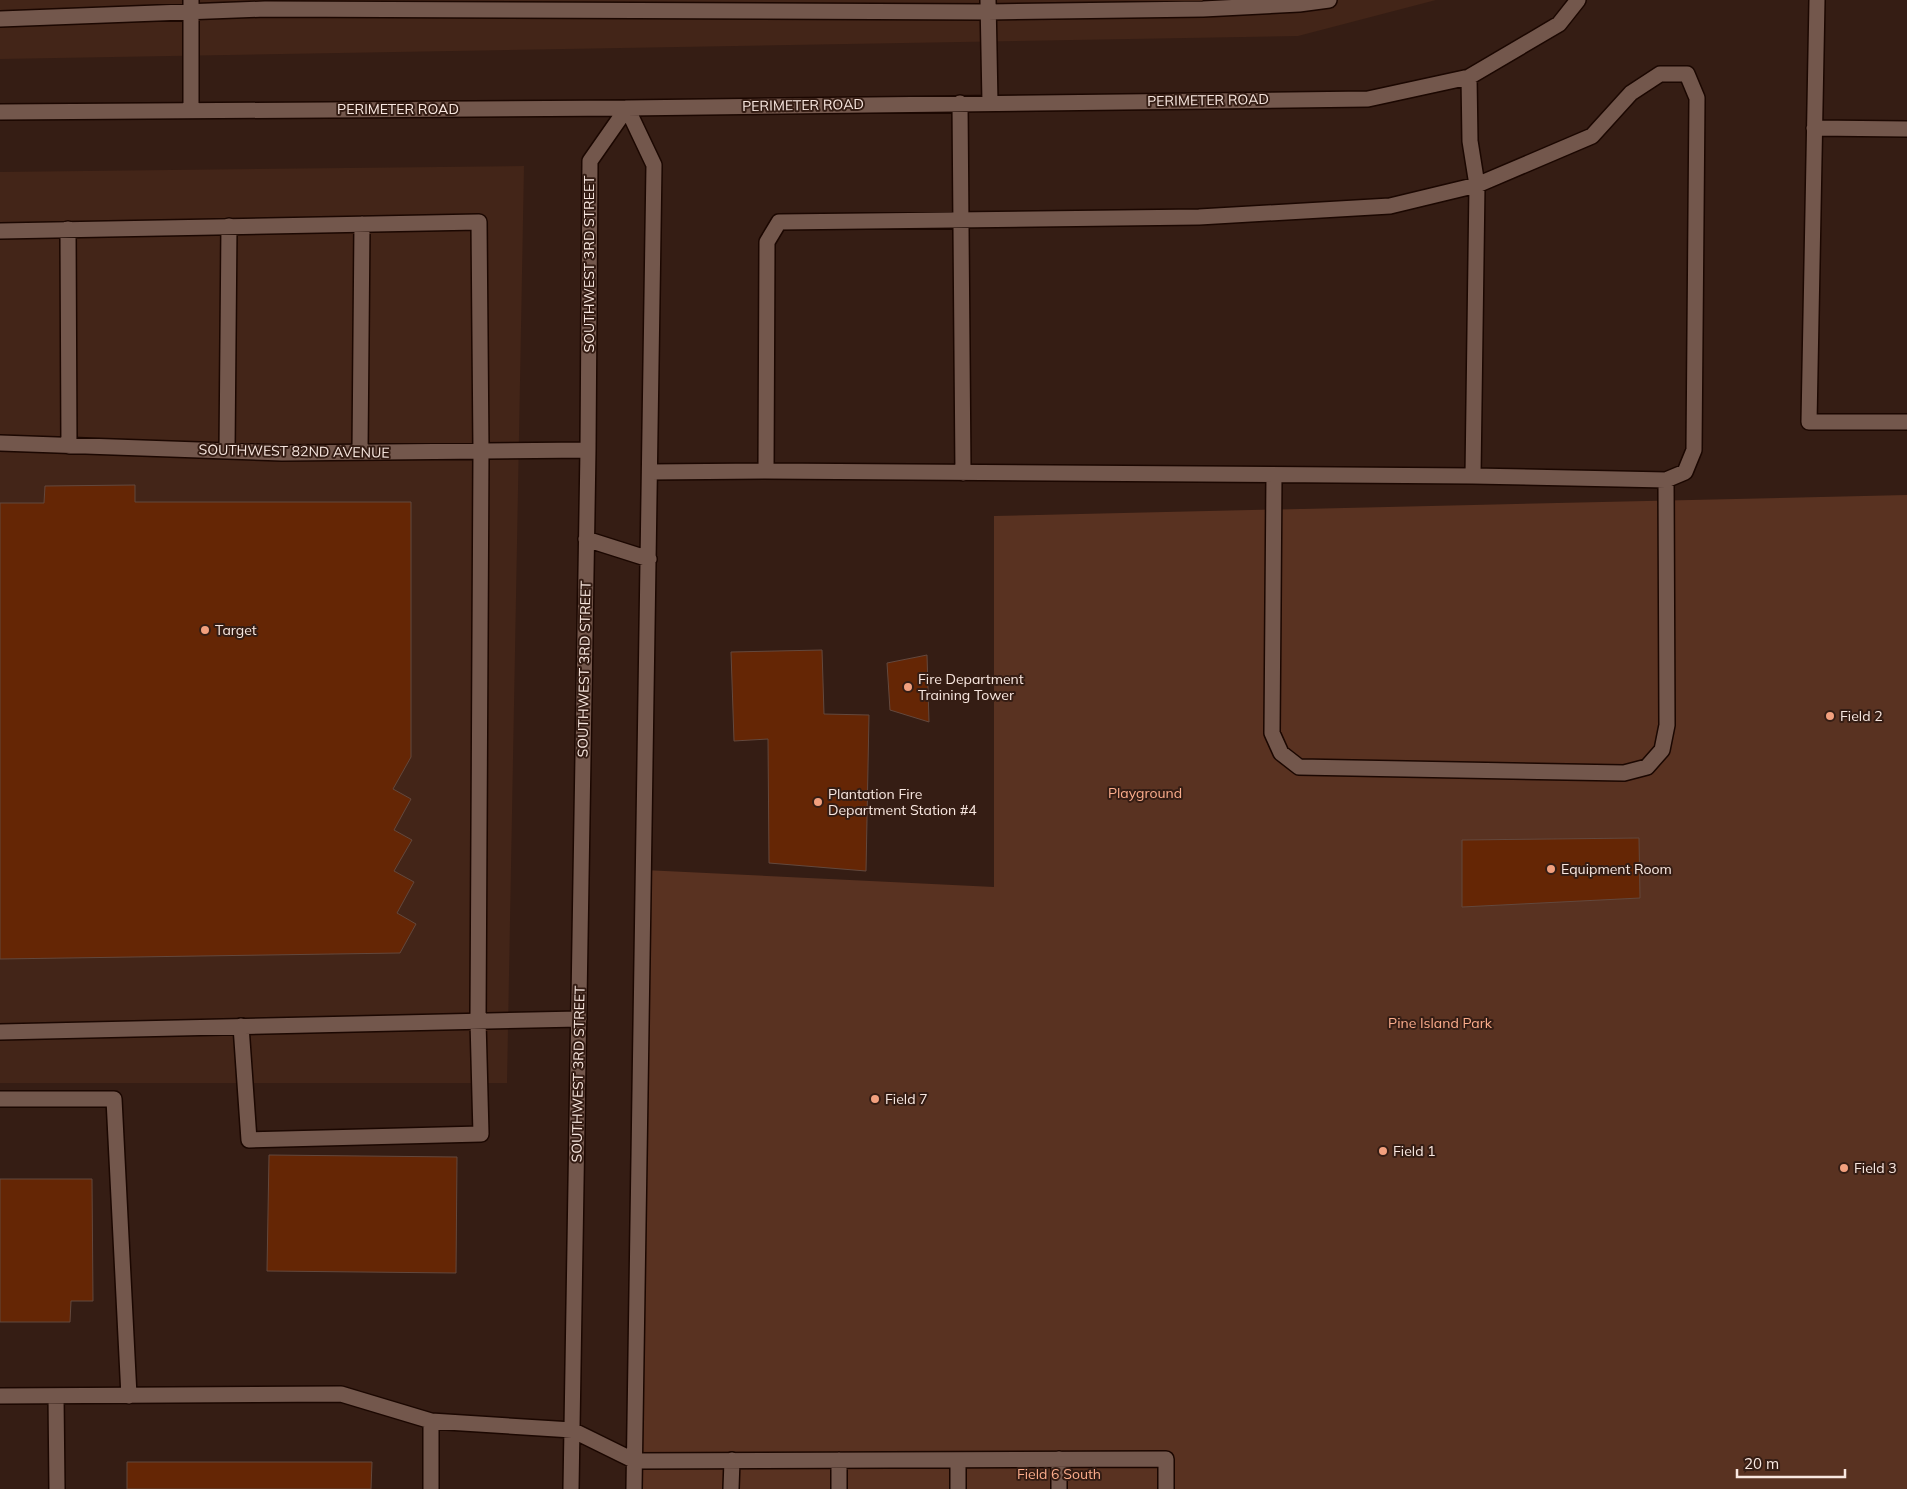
<svg xmlns="http://www.w3.org/2000/svg" width="1907" height="1489" font-family="Mulish,sans-serif">
  <style>
    .built { fill: #432518 }
    .green { fill: #593221 }
    .building { fill: #652605; stroke: #63483d }
    .lines { fill: none; stroke-linecap: round; stroke-linejoin: round }
    .minor-casing { stroke: #1b0701; stroke-width: 18 }
    .minor { stroke: #73574c; stroke-width: 15 }
    .poi-dot { fill: #f2a07e; stroke: #351d14; stroke-width: 2 }
    .labels { text-anchor: middle; dominant-baseline: central; stroke-width: 4; stroke-linejoin: round; paint-order: stroke }
    .street-label { font-size: 14px; fill: #f9e8e1; stroke: #351d14 }
    .poi-label { font-size: 14px; fill: #f9e8e1; stroke: #351d14; text-anchor: start }
    .park-label { font-size: 14px; fill: #fcad8c; stroke: #351d14 }
  </style>
  <rect width="100%" height="100%" fill="#351d14"/>
  <path class="built" d="M0,0H1436L1298,36L0,59Z
    M524,166L507,1083H0V172Z"/>
  <path class="green" d="M1907,495V1489H634L644,870L994,887V516Z"/>
  <path class="building" d="M135,485V502H411V757L393,789L411,799L394,830L412,840L394,871L414,882L397,913L416,924L400,953L0,959V503H44L45,486Z
    M822,650L824,714L869,715L866,871L769,863L768,739L734,741L731,652Z
    M927,655L929,722L890,710L887,663Z
    M1639,838L1640,898L1462,907V840Z
    M269,1155L457,1157L456,1273L267,1271Z
    M0,1179H92L93,1301H71L70,1322H0Z
    M127,1462H372L371,1489H127Z"/>
  <g class="lines">
    <defs>
      <path id="minor" d="M988,0L990,102
        M1817,0L1809,422H1907
        M0,19L265,9L988,12L1203,9L1299,4L1329,0
        M1469,77L1470,141L1477,185L1473,476L1666,480L1685,472L1694,450L1697,98L1687,74H1660L1631,93L1592,136L1477,185L1390,206L1199,217L779,222L767,242L766,471L1473,476
        M960,103L963,473
        M627,108L654,165L634,1489
        M191,110V0
        M0,112L627,108L1368,99L1469,77L1559,24L1578,0
        M1814,128L1907,129
        M68,229L69,446
        M0,231L479,222L481,451L478,1021L481,1134L249,1140L241,1026
        M0,443L282,453L588,450
        M227,451L229,226
        M360,452L362,224
        M650,472L766,471
        M1274,475L1272,733L1281,753L1299,767L1624,773L1647,767L1662,750L1667,725L1666,480
        M586,539L649,559
        M0,1032L579,1019
        M0,1099H114L129,1396
        M0,1396L341,1394L431,1421L572,1430L635,1461L1166,1459V1489
        M56,1396L57,1489
        M1059,1459V1489
        M431,1489V1421
        M571,1489L588,450L590,161L627,108
        M731,1489L732,1460
        M839,1489V1460
        M958,1489V1460"/>
    </defs>
    <use href="#minor" class="minor-casing"/>
    <use href="#minor" class="minor"/>
  </g>
  <g class="poi-dot">
    <circle cx="205" cy="630" r="5"/>
    <circle cx="908" cy="687" r="5"/>
    <circle cx="1830" cy="716" r="5"/>
    <circle cx="818" cy="802" r="5"/>
    <circle cx="1551" cy="869" r="5"/>
    <circle cx="875" cy="1099" r="5"/>
    <circle cx="1383" cy="1151" r="5"/>
    <circle cx="1844" cy="1168" r="5"/>
  </g>
  <g class="labels">
    <g class="street-label">
      <text transform="translate(1208 100) rotate(-1)">PERIMETER ROAD</text>
      <text transform="translate(803 105) rotate(-1)">PERIMETER ROAD</text>
      <text x="398" y="109">PERIMETER ROAD</text>
      <text transform="translate(589 264) rotate(-90)">SOUTHWEST 3RD STREET</text>
      <text transform="translate(294 451) rotate(1)">SOUTHWEST 82ND AVENUE</text>
      <text transform="translate(584 669) rotate(-89)">SOUTHWEST 3RD STREET</text>
      <text transform="translate(578 1074) rotate(-89)">SOUTHWEST 3RD STREET</text>
    </g>
    <g class="poi-label">
      <text x="215" y="630">Target</text>
      <text x="918" y="679">Fire Department<tspan x="918" dy="16">Training Tower</tspan></text>
      <text x="1840" y="716">Field 2</text>
      <text x="828" y="794">Plantation Fire<tspan x="828" dy="16">Department Station #4</tspan></text>
      <text x="1561" y="869">Equipment Room</text>
      <text x="885" y="1099">Field 7</text>
      <text x="1393" y="1151">Field 1</text>
      <text x="1854" y="1168">Field 3</text>
    </g>
    <g class="park-label">
      <text x="1145" y="793">Playground</text>
      <text x="1440" y="1023">Pine Island Park</text>
      <text x="1059" y="1474">Field 6 South</text>
    </g>
  </g>
  <path d="M1737 1469v8h108v-8" fill="none" stroke="#f9e8e1" stroke-width="2.5"/>
  <text x="1744" y="1469" font-size="15" fill="#f9e8e1" stroke="#351d14" stroke-width="4" paint-order="stroke">20 m</text>
</svg>
